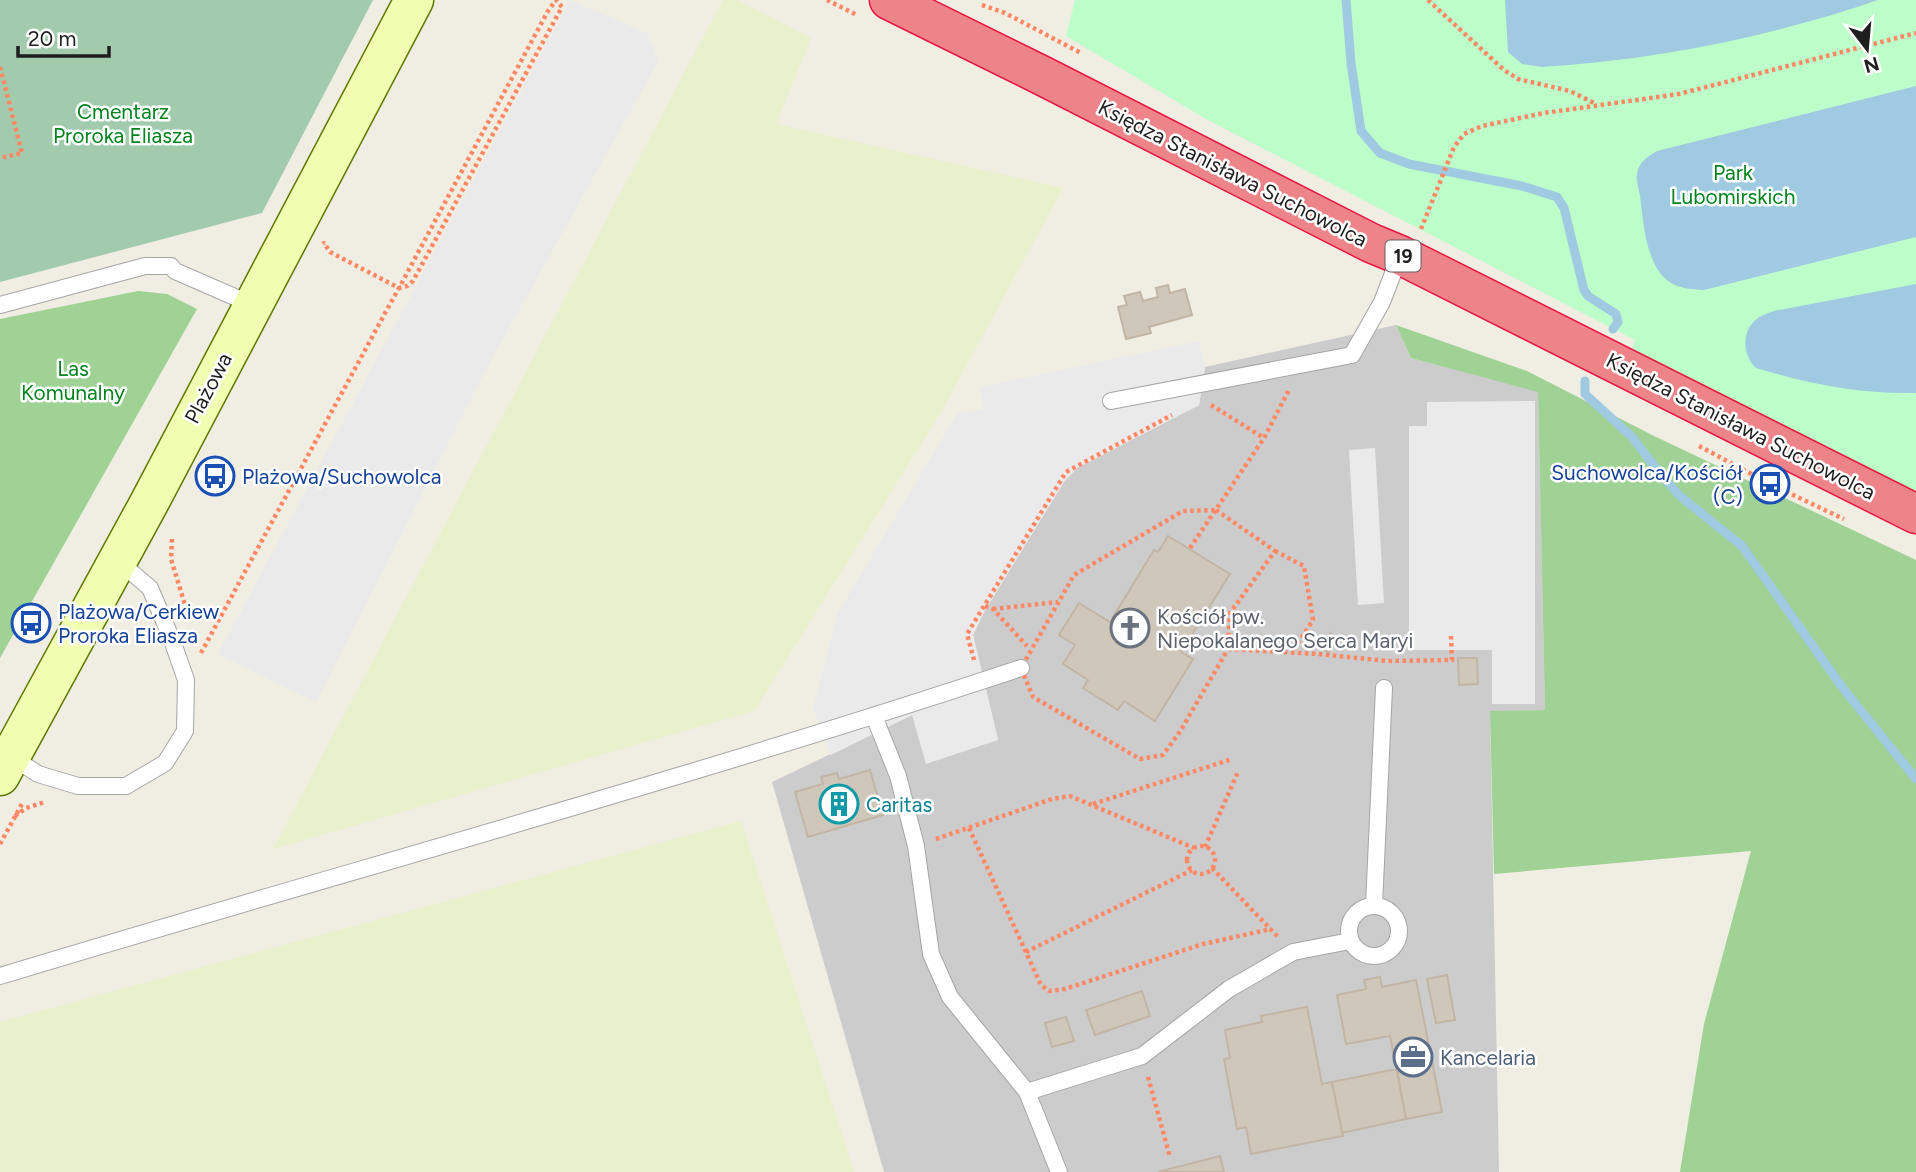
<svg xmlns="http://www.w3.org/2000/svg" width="1916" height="1172" font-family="Figtree,sans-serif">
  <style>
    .religious { fill: #ccc }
    .farmland { fill: #e9f0cc }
    .forest { fill: #9fd294 }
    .cemetery { fill: #a2caad }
    .park { fill: #bcfdc9 }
    .parking { fill: #eaeaea }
    .water { fill: #9fcae1 }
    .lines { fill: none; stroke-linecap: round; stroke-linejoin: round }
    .stream { stroke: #9fcae1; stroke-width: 9 }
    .building { fill: #d0c7bb; stroke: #c2b5a4; stroke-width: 2 }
    .lane-casing { stroke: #a5a5a5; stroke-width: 18 }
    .secondary-casing { stroke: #5d7900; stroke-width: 41 }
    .highway-casing { stroke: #e71644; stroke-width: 41 }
    .path { stroke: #ff8764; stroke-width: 4.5; stroke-dasharray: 3.5 3.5; stroke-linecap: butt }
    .lane { stroke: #fff; stroke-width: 16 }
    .secondary { stroke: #f1feb2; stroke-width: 38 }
    .highway { stroke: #ed848a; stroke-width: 38 }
    .labels { text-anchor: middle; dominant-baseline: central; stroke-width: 5; stroke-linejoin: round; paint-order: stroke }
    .shield { fill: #fff; stroke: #626262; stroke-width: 2 }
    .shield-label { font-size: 19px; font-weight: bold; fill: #1e1e1e }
    .park-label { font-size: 21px; fill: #03841e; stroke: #fff }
    .street-label { font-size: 21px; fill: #1e1e1e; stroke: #fff }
    .transit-label { font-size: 21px; fill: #164399; stroke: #fff; text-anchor: start }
    .worship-label { font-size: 21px; fill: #5b616d; stroke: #fff; text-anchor: start }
    .culture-label { font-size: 21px; fill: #0d838f; stroke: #fff; text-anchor: start }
    .service-label { font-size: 21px; fill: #4e5e75; stroke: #fff; text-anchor: start }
  </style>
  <rect width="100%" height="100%" fill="#f0ede3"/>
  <path class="religious" d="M1396,325L1411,358L1538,391L1545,710L1490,712L1499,1172H884L772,782L912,715L998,740L973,635L984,612L1064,481L1077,468L1199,405L1205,367Z"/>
  <path class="farmland" d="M723,0H737L811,38L776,124L1063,188L941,412L754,711L273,849Z
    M741,821L854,1172H0V1022Z"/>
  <path class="forest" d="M138,291L167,294L197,309L0,658V319Z
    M1396,325L1527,371L1654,436L1916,560V1172H1680L1704,1024L1751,851L1494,874L1490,711L1545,710L1538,392L1411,358Z"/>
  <path class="cemetery" d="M0,0H373L262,213L0,282Z"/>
  <path class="park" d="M1075,0H1916V493L1632,349L1635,340L1206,119L1066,36Z"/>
  <path class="parking" d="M570,0L647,33L659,60L486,369L316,702L218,654Z
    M1199,341L1205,367L1199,405L1077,468L1064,482L984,612L973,635L998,740L926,764L912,715L831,755L813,707L838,613L957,414L984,409L980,387Z
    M1535,401V704H1492V650H1409V426H1427V402Z
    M1375,448L1384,603L1358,605L1349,450Z"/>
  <path class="water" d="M1505,0H1878C1770,37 1656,60 1542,67L1522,64L1508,52Z
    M1916,86V237L1704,290C1691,289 1679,289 1668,281C1646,265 1643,220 1640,196C1639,189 1636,181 1637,174C1638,163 1648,156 1657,151Z
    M1916,284V393C1858,394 1811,384 1756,368C1742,355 1741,330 1758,318C1762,315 1769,313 1774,311Z"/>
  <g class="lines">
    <path class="stream" d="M1346,0L1351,63L1361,131L1380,153L1409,164L1522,186L1557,197L1564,208L1584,290L1588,296L1616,314L1618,322L1613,329
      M1585,381V394L1632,437L1662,476L1680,496L1742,546L1842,687L1916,779"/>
  </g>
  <path class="building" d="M1168,285L1170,293L1185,289L1192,315L1149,327L1151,333L1126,339L1118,307L1127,305L1124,296L1140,292L1143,301L1158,297L1156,288Z
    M1168,536L1230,574L1181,652L1193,659L1155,721L1124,701L1118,710L1083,688L1088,680L1063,664L1075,645L1059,635L1079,603L1110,622L1154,550L1158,552Z
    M1330,633L1338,638L1329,653L1321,648Z
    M1458,658H1477L1478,684L1459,685Z
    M870,770L883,815L808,837L795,792L823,784L821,777L837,773L839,779Z
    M1447,975L1455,1020L1436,1023L1427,979Z
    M1380,977L1382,987L1416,980L1442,1112L1406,1119L1390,1036L1346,1044L1337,995L1366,989L1364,980Z
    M1142,991L1150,1016L1095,1035L1086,1010Z
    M1307,1007L1322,1084L1332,1082L1343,1136L1251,1154L1246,1127L1237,1129L1224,1059L1230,1058L1225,1030L1262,1022L1261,1016Z
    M1066,1017L1074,1041L1052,1047L1045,1023Z
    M1397,1069L1406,1119L1342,1133L1332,1082Z
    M1220,1156L1224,1172H1158Z"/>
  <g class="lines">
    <defs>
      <path id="lane" d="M0,305L145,266H171L175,271L253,305
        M1111,401L1352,355L1382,302L1400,255
        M874,716L898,776L916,846L931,954L950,997L1027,1092L1142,1056L1229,989L1293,952L1350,941
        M10,756L38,774L78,786H126L165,763L185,731L186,680L172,640L150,588L117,560
        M1374,905L1384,688
        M1349 931a25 25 0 1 1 50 0a25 25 0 1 1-50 0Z
        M0,976C340,873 684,780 1021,668
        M1027,1092L1059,1172"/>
      <path id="secondary" d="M0,776L148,505L414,0"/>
      <path id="highway" d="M889,0L1043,76L1371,243L1400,255L1916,514"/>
    </defs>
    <use href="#lane" class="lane-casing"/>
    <use href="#secondary" class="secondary-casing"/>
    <use href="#highway" class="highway-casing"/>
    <path class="path" d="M827,0L857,15
      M1428,0L1504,70L1518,79L1570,91L1596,104
      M982,5L1005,13L1081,53
      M0,67L22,153L0,158
      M1421,229L1454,147L1464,134L1482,126L1544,113L1679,94L1916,33
      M1211,405L1264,438
      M1699,446L1770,484L1844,519
      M1216,510L1275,551L1230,613L1228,649L1181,730L1163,755L1140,759L1033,697L1021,668L1074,575L1183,511Z
      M172,539L171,559L185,605
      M1190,548L1264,438L1289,390
      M1275,551L1304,566L1313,620L1292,652
      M985,606L993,609L1027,646
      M993,609L1058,602
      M1228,649L1318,654L1387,661L1452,660L1451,636
      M201,653L390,304L399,288L548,11L556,0L562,7L413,281L407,286L399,288L330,252L324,243L323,244
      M974,660L967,634L1066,472L1172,415
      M1093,804L1232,759
      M15,816L26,808L45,802
      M969,828L1041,985L1049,991L1065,989L1203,944L1271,929
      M936,839L1052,799L1070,796L1194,848
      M0,844L23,802
      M1187 860a14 14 0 1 1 28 0a14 14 0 1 1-28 0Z
      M1205,847L1238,772
      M1212,868L1278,937
      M1026,952L1192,870
      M1148,1077L1170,1157"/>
    <use href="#lane" class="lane"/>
    <use href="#secondary" class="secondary"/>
    <use href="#highway" class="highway"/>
  </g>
  <defs>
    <symbol id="bus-ring" viewBox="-11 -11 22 22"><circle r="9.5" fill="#fff" stroke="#1a4fb4" stroke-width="1.5"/><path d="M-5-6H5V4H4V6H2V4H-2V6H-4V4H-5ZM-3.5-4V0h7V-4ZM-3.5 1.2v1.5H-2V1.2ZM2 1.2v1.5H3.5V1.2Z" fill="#1a4fb4"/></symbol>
    <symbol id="church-ring" viewBox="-11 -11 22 22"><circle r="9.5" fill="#fff" stroke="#6b7280" stroke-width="1.5"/><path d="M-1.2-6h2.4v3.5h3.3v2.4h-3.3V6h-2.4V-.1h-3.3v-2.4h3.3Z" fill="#6b7280"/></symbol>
    <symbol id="building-ring" viewBox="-11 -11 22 22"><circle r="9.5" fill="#fff" stroke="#0f9aa8" stroke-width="1.5"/><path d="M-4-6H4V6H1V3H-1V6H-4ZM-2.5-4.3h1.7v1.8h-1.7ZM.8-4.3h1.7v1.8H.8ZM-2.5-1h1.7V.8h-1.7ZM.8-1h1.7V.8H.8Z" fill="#0f9aa8"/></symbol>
    <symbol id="office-ring" viewBox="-11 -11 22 22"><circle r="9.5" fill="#fff" stroke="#5c6f8a" stroke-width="1.5"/><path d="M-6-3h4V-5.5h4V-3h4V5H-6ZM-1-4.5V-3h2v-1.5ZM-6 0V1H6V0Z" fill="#5c6f8a"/></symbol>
  </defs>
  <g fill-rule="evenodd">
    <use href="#bus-ring" x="193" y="454" width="44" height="44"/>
    <use href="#bus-ring" x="1748" y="462" width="44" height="44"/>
    <use href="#bus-ring" x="9" y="601" width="44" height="44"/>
    <use href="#church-ring" x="1108" y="606" width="44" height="44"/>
    <use href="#building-ring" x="817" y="782" width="44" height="44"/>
    <use href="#office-ring" x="1391" y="1035" width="44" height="44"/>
  </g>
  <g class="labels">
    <rect class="shield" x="1385.5" y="240.5" width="35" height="31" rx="5"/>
    <g class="shield-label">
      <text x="1403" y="256">19</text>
    </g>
    <g class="park-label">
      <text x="123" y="111">Cmentarz<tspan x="123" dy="24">Proroka Eliasza</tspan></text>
      <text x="1733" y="172">Park<tspan x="1733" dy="24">Lubomirskich</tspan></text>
      <text x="73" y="368">Las<tspan x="73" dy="24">Komunalny</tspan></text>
    </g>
    <g class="street-label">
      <text transform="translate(1233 173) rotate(27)">Księdza Stanisława Suchowolca</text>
      <text transform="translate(208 388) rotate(-62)">Plażowa</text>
      <text transform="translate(1741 426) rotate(27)">Księdza Stanisława Suchowolca</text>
    </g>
    <g class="transit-label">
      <text x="1743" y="472" text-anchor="end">Suchowolca/Kościół<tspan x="1743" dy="24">(C)</tspan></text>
      <text x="242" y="476">Plażowa/Suchowolca</text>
      <text x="58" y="611">Plażowa/Cerkiew<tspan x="58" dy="24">Proroka Eliasza</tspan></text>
    </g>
    <g class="worship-label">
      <text x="1157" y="616">Kościół pw.<tspan x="1157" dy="24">Niepokalanego Serca Maryi</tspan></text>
    </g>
    <g class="culture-label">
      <text x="866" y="804">Caritas</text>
    </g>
    <g class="service-label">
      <text x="1440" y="1057">Kancelaria</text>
    </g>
  </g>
  <g transform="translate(1867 49) rotate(164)" stroke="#ffffff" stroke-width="5" paint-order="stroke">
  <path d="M0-5L12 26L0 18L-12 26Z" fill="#1e1e1e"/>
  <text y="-10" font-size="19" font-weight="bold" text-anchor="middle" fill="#1e1e1e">N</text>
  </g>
  <path d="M18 46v10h91v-10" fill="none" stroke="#1e1e1e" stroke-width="3.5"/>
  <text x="28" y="46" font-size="21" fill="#1e1e1e" stroke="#ffffff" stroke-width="5" paint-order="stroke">20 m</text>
</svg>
